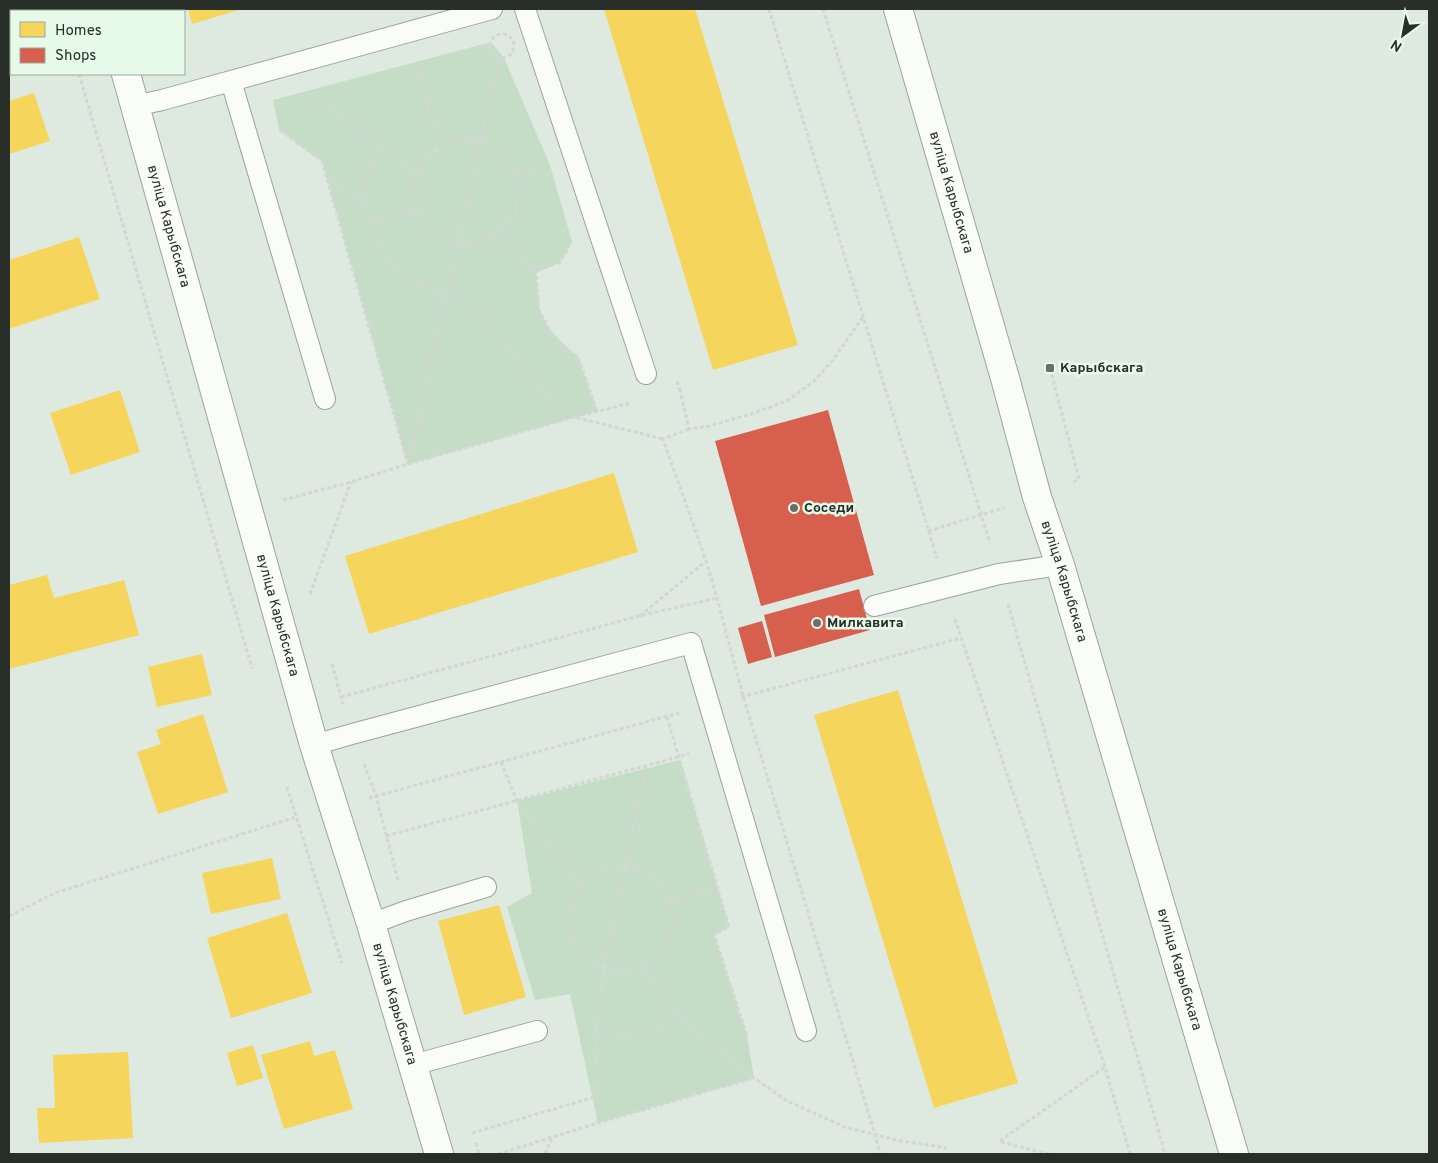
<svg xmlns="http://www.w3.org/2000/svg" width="1438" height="1163" font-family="Overpass,sans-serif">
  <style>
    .green { fill: #c5ddc7 }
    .homes { fill: #f6d55c }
    .shops { fill: #d6604d }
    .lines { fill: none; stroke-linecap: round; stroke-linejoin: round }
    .service-casing { stroke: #9ba49c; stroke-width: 22 }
    .minor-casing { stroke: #9ba49c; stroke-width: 30 }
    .tertiary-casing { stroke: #9ba49c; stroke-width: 30 }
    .path { stroke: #d3d6d3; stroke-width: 3; stroke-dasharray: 4 2.5; stroke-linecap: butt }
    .service { stroke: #fafcfa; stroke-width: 20 }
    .minor { stroke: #fafcfa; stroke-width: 28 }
    .tertiary { stroke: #fafcfa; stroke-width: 28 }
    .poi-dot { fill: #687068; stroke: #e7fae9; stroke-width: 2 }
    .labels { text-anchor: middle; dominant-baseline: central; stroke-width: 5; stroke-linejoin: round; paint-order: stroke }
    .street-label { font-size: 14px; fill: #282f28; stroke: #e7fae9 }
    .poi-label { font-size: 14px; font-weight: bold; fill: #282f28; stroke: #e7fae9; text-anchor: start }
  </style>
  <rect width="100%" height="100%" fill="#dee9df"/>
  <path class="green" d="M491,42L504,58L550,165L572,242L559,263L536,273L539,307L545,323L559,340L578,357L597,411L408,464L322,161L279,130L273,100Z
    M680,760L729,927L714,934L747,1036L754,1078L598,1123L570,994L535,1000L507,907L532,893L517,801Z"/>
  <path class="homes" d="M188,9H242L192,24Z
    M604,9H695L798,345L713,370Z
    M9,14H11V65H9Z
    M34,93L50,141L9,154V101Z
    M79,237L100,299L9,329V260Z
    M120,390L140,452L71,475L50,413Z
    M614,473L638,552L369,634L345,556Z
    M47,575L54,598L124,580L139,635L9,669V585Z
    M202,654L212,695L157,707L148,667Z
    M898,690L1018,1083L934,1108L814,715Z
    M203,714L228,792L158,814L137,752L161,744L156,730Z
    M272,858L281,899L211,914L202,873Z
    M499,905L526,997L464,1015L438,921Z
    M287,913L312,993L231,1018L207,938Z
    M310,1041L314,1056L335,1050L353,1109L284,1129L261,1055Z
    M253,1045L263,1078L237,1086L227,1053Z
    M128,1052L133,1138L39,1143L37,1108H55L53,1055Z"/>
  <path class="shops" d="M828,410L874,575L761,606L715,441Z
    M859,589L870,630L775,657L764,615Z
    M762,621L772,657L748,664L738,628Z"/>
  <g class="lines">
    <defs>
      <path id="service" d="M525,9L646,374
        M231,81L325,399
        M135,106L162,100L492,9
        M874,606L999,574L1060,565
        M314,745L352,734L691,643L806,1031
        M371,924L406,911L486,887
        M413,1065L537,1031"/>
      <g id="minor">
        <path d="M108,9V11"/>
        <path id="s1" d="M126,74L314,745L371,924L439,1154"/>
      </g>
      <g id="tertiary">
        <path id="s2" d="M898,9L1005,378L1037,497L1060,565L1234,1154"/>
      </g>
    </defs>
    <use href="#service" class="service-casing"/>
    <use href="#minor" class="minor-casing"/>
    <use href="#tertiary" class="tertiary-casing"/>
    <path class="path" d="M60,9L61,11
      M769,9L937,558
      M823,9L990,543
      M490 46a12 12 0 1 1 24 0a12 12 0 1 1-24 0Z
      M415,64L441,146
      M79,74L252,668
      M311,93L418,174
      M280,130L322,161L408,464
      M415 191a52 52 0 1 1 104 0a52 52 0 1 1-104 0Z
      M515,175L543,167
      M326,176L351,195L365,202L370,221L381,248L389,259L396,267L411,278L478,312L565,419
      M365,202C363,181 369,164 380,146
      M370,221L418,208
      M501,230L536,273L539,310L542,316L552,334L564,347L578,357L597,411
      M532,269L559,263L569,247
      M1050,368L1079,479L1071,483
      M677,381L680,390
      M679,390H680L689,429L710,426L754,413L787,401L813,382L832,361L863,317
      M575,417L630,403
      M689,429L663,439L706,561L717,598L743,696L875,1135L880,1154
      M408,463L500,58
      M283,500L351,482L408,464L574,417L663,439
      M928,531L1004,508
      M310,594L351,482
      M1008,604L1165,1154
      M640,616L706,561
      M955,619L1105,1067L1130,1154
      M332,664L343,704
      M341,697L639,616L717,598
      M741,697L961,638
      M667,717L729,927L714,934L747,1036
      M501,762L517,801L580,886
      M364,764L376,796L398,880
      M287,787L342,963
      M369,798L679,713
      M386,836L689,754
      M569 919a52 52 0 1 1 104 0a52 52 0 1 1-104 0Z
      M671,902L718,889
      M9,916L55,893L296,817
      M641,967L678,1013L692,1028L754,1078L787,1101L845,1127L896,1140L947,1148
      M597,1033C627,1037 657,1038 678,1013
      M598,1123L597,1033L604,968L646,766
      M472,1133L598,1096
      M1000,1141L1105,1067
      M1001,1142L1048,1154
      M476,1143L479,1154
      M498,1154L598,1123L753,1078
      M545,1154L552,1138"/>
    <use href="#service" class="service"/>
    <use href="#minor" class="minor"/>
    <use href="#tertiary" class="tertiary"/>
  </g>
  <g class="poi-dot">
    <rect x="1045" y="363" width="10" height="10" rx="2.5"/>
    <circle cx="794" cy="508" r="5"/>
    <circle cx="817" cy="623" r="5"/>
  </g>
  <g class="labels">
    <g class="street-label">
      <text stroke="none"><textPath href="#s2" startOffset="191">вуліца Карыбскага</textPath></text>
      <text stroke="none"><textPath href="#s1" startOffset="158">вуліца Карыбскага</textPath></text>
      <text stroke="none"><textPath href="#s2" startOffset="596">вуліца Карыбскага</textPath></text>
      <text stroke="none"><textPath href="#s1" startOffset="562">вуліца Карыбскага</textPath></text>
      <text stroke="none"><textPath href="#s2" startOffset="1001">вуліца Карыбскага</textPath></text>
      <text stroke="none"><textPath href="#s1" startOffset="968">вуліца Карыбскага</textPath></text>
    </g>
    <g class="poi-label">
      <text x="1060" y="368">Карыбскага</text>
      <text x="804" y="508">Соседи</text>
      <text x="827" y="623">Милкавита</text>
    </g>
  </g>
  <rect width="1438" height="1163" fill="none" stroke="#282f28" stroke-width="20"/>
  <rect x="10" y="10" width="175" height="65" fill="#e7fae9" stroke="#9ba99c"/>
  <rect x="20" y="22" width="25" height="15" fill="#f6d55c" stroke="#9ba99c"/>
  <text x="55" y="35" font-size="15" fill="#282f28">Homes</text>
  <rect x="20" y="48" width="25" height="15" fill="#d6604d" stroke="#9ba99c"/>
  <text x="55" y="60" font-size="15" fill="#282f28">Shops</text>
  <g transform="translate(1403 35) rotate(212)" stroke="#e7fae9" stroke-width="4" paint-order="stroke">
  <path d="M0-4L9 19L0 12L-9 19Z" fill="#282f28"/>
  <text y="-8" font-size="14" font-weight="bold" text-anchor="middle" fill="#282f28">N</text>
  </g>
</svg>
